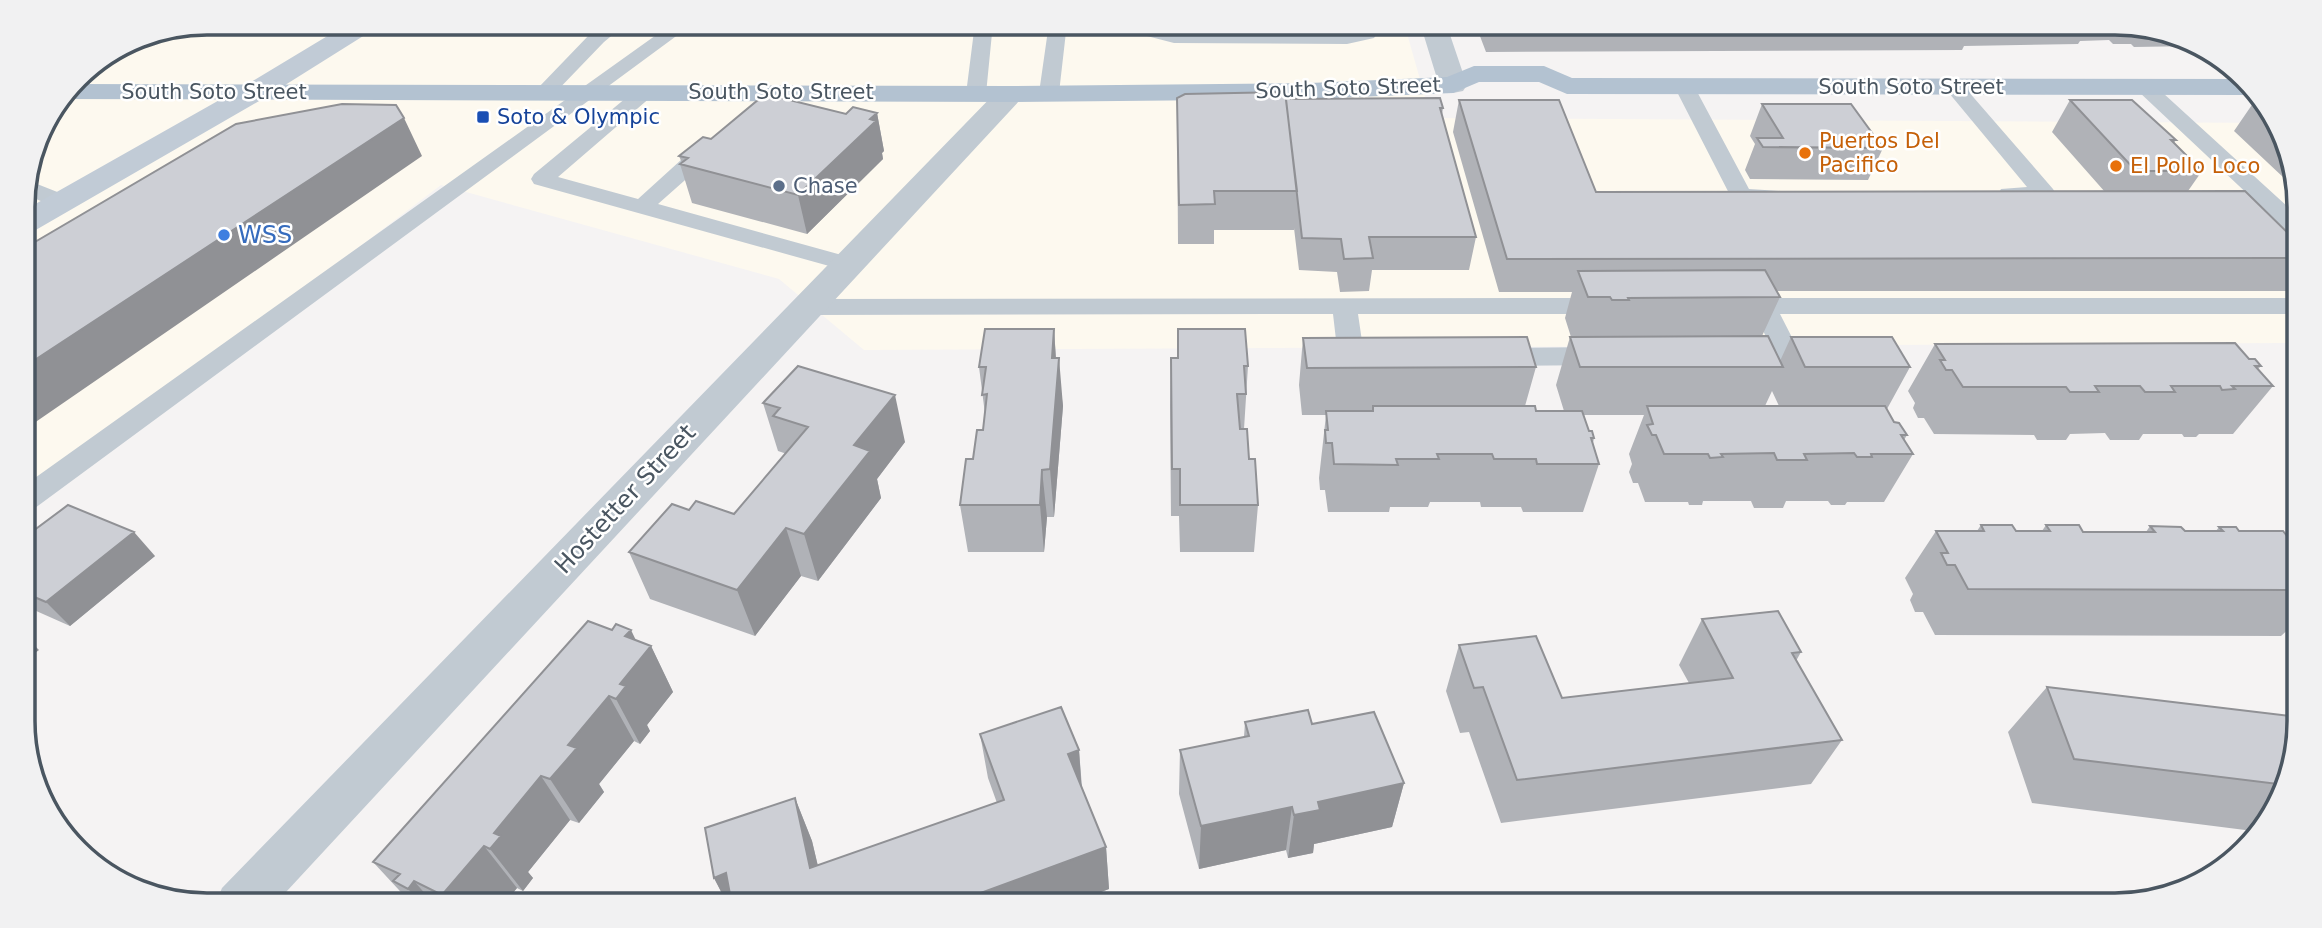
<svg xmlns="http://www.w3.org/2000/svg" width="2322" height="928" font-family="'DejaVu Sans',sans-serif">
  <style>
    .commercial { fill: #fdf9ef }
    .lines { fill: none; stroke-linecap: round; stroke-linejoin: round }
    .service { fill: #c1cad2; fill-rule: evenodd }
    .minor { fill: #c1cad2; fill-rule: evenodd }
    .secondary { fill: #c1cbd6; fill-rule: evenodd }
    .primary { fill: #b3c2d1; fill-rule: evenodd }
    .wall { fill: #b0b2b7; fill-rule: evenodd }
    .shaded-wall { fill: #909195 }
    .building { fill: #cdcfd5; stroke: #909195; stroke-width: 2 }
    .transit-dot { fill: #1a4fb4; stroke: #fff; stroke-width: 2.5 }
    .food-dot { fill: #e8710a; stroke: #fff; stroke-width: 2.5 }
    .service-dot { fill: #5c6f8a; stroke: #fff; stroke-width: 2.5 }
    .shop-dot { fill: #3f7fe0; stroke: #fff; stroke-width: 2.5 }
    .labels { text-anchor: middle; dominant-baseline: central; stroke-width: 5; stroke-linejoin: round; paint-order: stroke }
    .far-street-label { font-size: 21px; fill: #4a5661; stroke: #fff }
    .far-transit-label { font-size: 21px; fill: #164399; stroke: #fff; text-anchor: start }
    .far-food-label { font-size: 21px; fill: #c56008; stroke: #fff; text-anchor: start }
    .far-service-label { font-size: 21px; fill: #4e5e75; stroke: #fff; text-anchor: start }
    .shop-label { font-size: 24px; fill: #366cbe; stroke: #fff; text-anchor: start }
    .street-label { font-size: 24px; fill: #4a5661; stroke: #fff }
    .rim { fill: none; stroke: #4a5661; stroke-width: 3.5 }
  </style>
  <rect width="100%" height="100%" fill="#f5f3f3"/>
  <path class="commercial" d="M207,23H1404L1431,118L2271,123L2298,182V343L864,350L779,279L441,185L25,500L23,194L42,126L85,69L137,37Z"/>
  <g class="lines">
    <path class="service" d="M606,23H627L604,42L552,96H538L535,92L538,88L590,34Z
      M673,23H694L35,508L25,511V485Z
      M975,23H993L986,94L983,98H969L966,94Z
      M1049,23H1067L1059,93L1056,97H1042L1039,93Z
      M1130,23H1151L1174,31L1347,32L1361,30L1364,23H1382L1383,26L1374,38L1347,44L1174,43L1143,35Z
      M1684,80L1691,82L1694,86L1749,189L1781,191L1784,196L1781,201H1733L1674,86L1677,82Z
      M1954,81L1961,83L2053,189L2056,194L2053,199H2001L1998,194L2001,189L2027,187L1944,87L1947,83Z
      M2145,81L2152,83L2298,216V236L2290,234L2138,91L2135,87L2138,83Z
      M645,86L652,88L655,92L652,96L558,177L638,199L703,140H719L722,145L719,150L658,204L856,259L860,264L856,269L848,271L840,269L534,184L531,179L534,174L638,88Z
      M27,180L70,197L73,202L70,207H54L23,193Z
      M1606,298L1615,300L1618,306L1615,312L1606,314H1358L1363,348L1377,351L1381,357L1377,363L1368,366L1342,363L1338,357L1333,314L808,315L799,313L796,307L799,301L808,299Z
      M1737,298H2298V314H1780L1801,355L1797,361L1741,365L1732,362L1728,356L1732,350L1771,347L1755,314L1728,312L1725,306L1728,300Z
      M1602,347L1611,350L1615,356L1611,362L1602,365L1496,366L1487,363L1483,357L1487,351L1496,348Z"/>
    <path class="minor" d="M1420,23H1446L1467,85L1463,91L1453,93L1443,91L1439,85Z
      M1010,86L1020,88L1024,94L1020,100L274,905H215L222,888L1000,88Z"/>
    <path class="secondary" d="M349,23H380L376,28L266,97L34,231L23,233V211L246,85Z"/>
    <path class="primary" d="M1474,66H1544L1572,78L2243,79L2254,86L2258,95L1567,94L1539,82H1479L1453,93L1310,99L1010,102L62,99L74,84L1010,86L1310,83L1447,77Z"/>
  </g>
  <path class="wall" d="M485,23H559L557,24L553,23L535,35L485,24Z
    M1194,23H1343L1342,33L1288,34V36H1277V34H1195Z
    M1475,23H2115L2175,33L2195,46L2134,47L2131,44H2113L2109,40L2080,41L2078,44L1964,46L1962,50L1486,52Z
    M2258,96L2298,182V191L2234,131Z
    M1177,98L1286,99L1443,108L1442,115L1476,237L1469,270H1372L1369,291L1340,292L1337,272L1299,270L1294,228V230H1214V244H1178Z
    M1459,100L1596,192H2105L2052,132L2070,100L2176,140L2174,143L2202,171L2188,191L2298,243V277L2287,291H1777L1780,297L1762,336L1780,361L1791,337L1910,367L1887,409L1894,422L1907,435L1904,440L1913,454L1884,502H1847L1845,505H1831L1828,501H1786L1783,508H1754L1751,501H1703L1702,505H1689L1688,502H1645L1638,483H1633L1629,472L1632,464L1629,454L1644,415H1584L1589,431L1594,438L1593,443L1599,464L1583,512H1523L1521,507H1481L1480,502H1430L1428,507H1390L1389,512H1328L1325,490H1320L1319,478L1326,415H1302L1299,385L1303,338L1536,367L1525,406L1536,411H1564L1556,385L1570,337H1571L1565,318L1572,292H1499L1453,132ZM1772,391L1779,406H1765Z
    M1762,104L1883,148L1868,180L1750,179L1745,170L1755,144L1750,136Z
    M877,113L884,151L882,153L883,159L807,234L692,203L680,164L682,163L679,156L711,139L846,114Z
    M1054,329L1056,358L1063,406L1054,517H1047L1044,552H968L960,505L983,430L985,414L979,367Z
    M1178,329L1248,366L1244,429L1258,505L1254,552H1180L1179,516H1171L1170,405L1171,358H1177Z
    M1935,344L2249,359L2261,366L2258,369L2273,386L2233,434H2199L2196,437H2184L2182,434H2143L2139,440H2110L2105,433L2070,434L2066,440H2037L2034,435L1934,434L1924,418H1918L1913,408L1915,403L1908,391Z
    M763,403L905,442L877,479L881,498L818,581L801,576L755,636L650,599L629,552L689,510L734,514L785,454L784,453L778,451Z
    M1981,525L2016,531H2042L2046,525L2083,532H2146L2150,526L2185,531H2216L2219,527L2239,531L2299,551V619L2281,636L1935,635L1923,612H1915L1910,600L1913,594L1905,578L1936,531H1977Z
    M25,527L31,533L155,556L70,626L25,606Z
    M1702,619L1801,652L1796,661L1842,740L1811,784L1501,823L1469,732L1460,733L1446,691L1459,645L1562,698L1689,683L1679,665Z
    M635,640L651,646L673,692L647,725L650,731L640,744L634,741L599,784L604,792L579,823L570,820L528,872L533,878L523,891L517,888L503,905H415L411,903L373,862Z
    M2047,687L2289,781L2253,831L2032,803L2008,732Z
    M1245,722L1312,724L1404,783L1392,827L1314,844L1313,853L1288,858L1286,850L1199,869L1179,794L1180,750L1244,737Z
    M980,734L1079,750L1082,787L1106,847L1109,889L1066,905H728L714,878L795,798L812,841L818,866L997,803L988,778Z"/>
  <path class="shaded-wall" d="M530,23H553L535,35Z
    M877,113L884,151L882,153L883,159L807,234L798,195Z
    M404,118L422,156L24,430V367Z
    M1054,329L1057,377L1059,358L1063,406L1054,517L1050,469L1052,358Z
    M895,395L905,442L877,479L881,498L818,581L804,534L854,445Z
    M1042,470L1047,517L1044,552L1040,505Z
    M25,527L45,548L25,564Z
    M786,528L801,576L755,636L737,590Z
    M134,532L155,556L70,626L46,602Z
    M631,630L643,655L651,646L673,692L647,725L650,731L640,744L616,699L620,684L625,636Z
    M26,637L39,650L26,660Z
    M609,696L634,741L599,784L604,792L579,823L550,779L568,745Z
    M1079,750L1082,794L1068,754Z
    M541,776L570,820L528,872L533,878L523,891L490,849L494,833Z
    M1404,783L1392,827L1314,844L1313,853L1288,858L1294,815L1318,802Z
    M795,798L812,841L827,905L810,868Z
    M1292,807L1286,850L1199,869L1201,826Z
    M484,846L517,888L503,905H451L442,895Z
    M1106,847L1109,889L1066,905H948Z
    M726,873L743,905H728L714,878Z
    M414,881L435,905H423L408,889Z"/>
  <path class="building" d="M1285,92L1297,191H1214L1215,204L1179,205L1177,98L1185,94Z
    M765,94L846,114L853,107L877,113L870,119L876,121L798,195L680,164L688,158L679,156L703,137L711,139Z
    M1440,98L1443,108H1440L1476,237H1369L1373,258L1344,259L1341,239L1302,238L1286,99Z
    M1459,100H1559L1596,192L2245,191L2298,243V258L1507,259Z
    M2070,100H2132L2176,140H2171L2202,171H2136Z
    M342,104L396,105L404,118L24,367L23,249L236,124Z
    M1762,104H1851L1883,148L1763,147L1757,138H1783Z
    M1765,270L1780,297L1628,298L1629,300H1612L1610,297H1588L1578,271Z
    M985,329H1054L1052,358H1059L1050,469L1042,470L1040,505H960L966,459H973L977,430H983L987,394L982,395L986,367H979Z
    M1178,329H1245L1248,366H1244L1246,394H1237L1240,429H1247L1249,459H1255L1258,505H1180V469H1172L1171,358H1178Z
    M1768,336L1783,367H1580L1570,337Z
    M1527,337L1536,367L1307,368L1303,338Z
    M1791,337H1892L1910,367H1805Z
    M2235,343L2249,359H2255L2261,366H2255L2273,386H2232L2235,389L2222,390L2220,386H2171L2175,392H2145L2140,386H2095L2099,392H2070L2066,387H1963L1952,370H1946L1940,360H1945L1935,344Z
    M798,366L895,395L854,445L870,451L804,534L786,528L737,590L629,552L672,504L689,510L696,501L734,514L808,427L773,416L780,408L763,403Z
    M1373,406H1535L1536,411H1582L1589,431H1592L1594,438H1591L1599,464H1537L1536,459H1494L1492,454H1437L1439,459H1396L1398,465L1334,464L1332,443H1326L1325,430H1328L1326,411H1373Z
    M1647,406H1885L1894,422L1899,423L1907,435H1901L1913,454H1871L1872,457H1857L1854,453L1804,454L1807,460H1777L1774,453L1721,454L1723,457L1710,458L1708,454H1664L1656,435H1652L1647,425L1653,424Z
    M68,505L134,532L46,602L25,593V537Z
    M1981,525H2012L2016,531H2050L2046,525H2079L2083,532H2155L2150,526L2181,527L2185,531H2223L2219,527H2236L2239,531H2283L2299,551V590L1968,589L1955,565H1947L1941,553H1948L1936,531H1984Z
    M1778,611L1801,652L1792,653L1842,740L1517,780L1483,687L1474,688L1459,645L1536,636L1562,698L1733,678L1702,619Z
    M588,621L612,630L616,624L631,630L625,636L651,646L620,684L626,686L616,699L609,696L568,745L577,748L550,779L541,776L494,833L501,836L490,849L484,846L442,895L414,881L408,889L393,881L400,874L373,862Z
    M2047,687L2299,717L2289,781L2286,785L2074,759Z
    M1061,707L1079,750L1068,754L1106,847L948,905H732L726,873L714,878L705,828L795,798L810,868L1004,800L980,734Z
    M1308,710L1312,724L1374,712L1404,783L1318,802L1320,810L1294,815L1292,807L1201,826L1180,750L1249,736L1245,722Z"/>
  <rect class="transit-dot" x="476" y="110" width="14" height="14" rx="3.5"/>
  <g class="food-dot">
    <circle cx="1805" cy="153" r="7"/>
    <circle cx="2116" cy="166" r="7"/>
  </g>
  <circle class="service-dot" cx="779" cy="186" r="7"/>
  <circle class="shop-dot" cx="224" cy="235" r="7"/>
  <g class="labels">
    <g class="far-street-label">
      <text x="1911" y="87">South Soto Street</text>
      <text transform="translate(1348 88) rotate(-2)">South Soto Street</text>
      <text x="214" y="92">South Soto Street</text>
      <text x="781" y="92">South Soto Street</text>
    </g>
    <g class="far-transit-label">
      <text x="497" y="117">Soto &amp; Olympic</text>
    </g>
    <g class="far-food-label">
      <text x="1819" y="141">Puertos Del<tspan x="1819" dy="24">Pacifico</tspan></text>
      <text x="2130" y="166">El Pollo Loco</text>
    </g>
    <g class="far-service-label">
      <text x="793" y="186">Chase</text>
    </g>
    <g class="shop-label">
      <text x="238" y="235">WSS</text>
    </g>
    <g class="street-label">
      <text transform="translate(625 499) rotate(-47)">Hostetter Street</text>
    </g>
  </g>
  <path d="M0 0H2322V928H0ZM207 35H2115A172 172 0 0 1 2287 207V721A172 172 0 0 1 2115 893H207A172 172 0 0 1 35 721V207A172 172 0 0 1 207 35Z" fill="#f1f1f2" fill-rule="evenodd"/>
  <path class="rim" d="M207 35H2115A172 172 0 0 1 2287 207V721A172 172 0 0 1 2115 893H207A172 172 0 0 1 35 721V207A172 172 0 0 1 207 35Z"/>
</svg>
